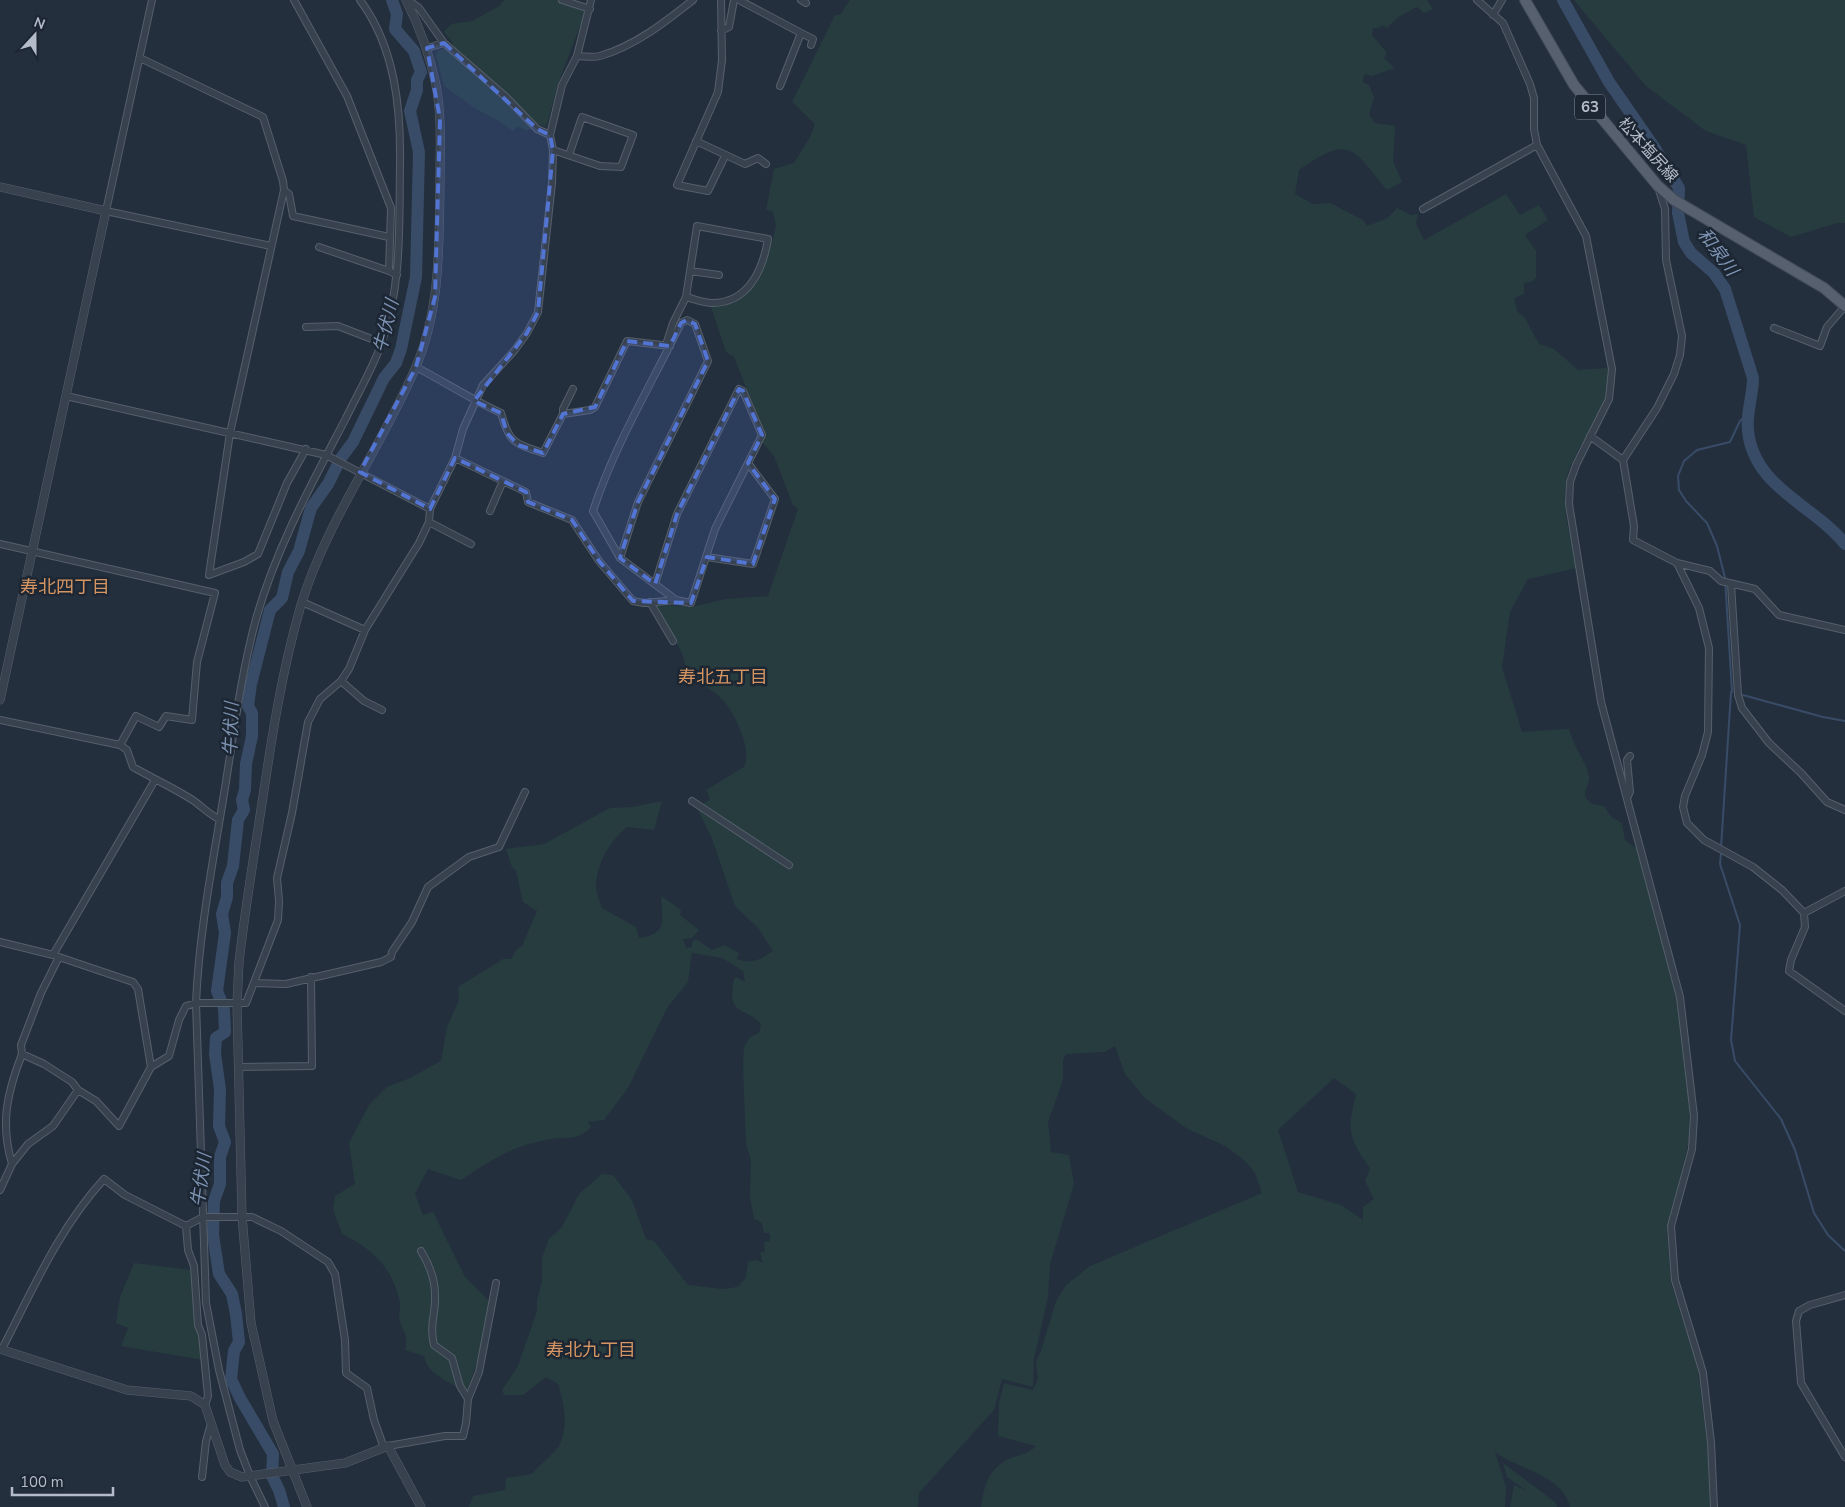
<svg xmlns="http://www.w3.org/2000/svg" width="1845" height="1507" font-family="'Nunito Sans','Noto Sans JP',sans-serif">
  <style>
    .green { fill: #263c3f; fill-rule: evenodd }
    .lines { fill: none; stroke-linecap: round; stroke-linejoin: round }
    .stream { stroke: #394c67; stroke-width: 2 }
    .river { stroke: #394c67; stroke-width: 12 }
    .minor-casing { stroke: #565f6c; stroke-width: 8 }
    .tertiary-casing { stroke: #565f6c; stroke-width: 9 }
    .primary-casing { stroke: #414a57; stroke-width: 12 }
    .minor { stroke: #38414e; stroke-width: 6 }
    .tertiary { stroke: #38414e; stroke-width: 8 }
    .primary { stroke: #56606e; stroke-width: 10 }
    .marked { fill: #5274d3; fill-opacity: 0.2; stroke: #5274d3; stroke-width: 4; stroke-dasharray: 10 6; stroke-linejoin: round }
    .labels { text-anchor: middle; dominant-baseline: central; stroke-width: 5; stroke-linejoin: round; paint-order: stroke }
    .shield { fill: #1d2633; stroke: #878f9c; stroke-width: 1 }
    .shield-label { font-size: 15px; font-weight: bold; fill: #b4bcc9 }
    .street-label { font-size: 16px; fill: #b4bcc9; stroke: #1d2633 }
    .water-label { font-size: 18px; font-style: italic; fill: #7c92b1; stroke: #1d2633 }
    .neighbourhood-label { font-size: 18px; fill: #d59563; stroke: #1d2633 }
  </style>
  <rect width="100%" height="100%" fill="#242f3e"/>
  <path class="green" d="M504,0H558L586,11L560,78L546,127L535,123L503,89L453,48V43L444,32L451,24L472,21L499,6Z
    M850,0H1427L1433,9L1424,13L1417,7L1397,18L1387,28L1382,25L1379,28H1373L1372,35L1387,53L1384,58L1395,68L1371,76L1366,74L1364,75L1363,82L1369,85L1374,97L1369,115L1375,123L1395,126L1393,161L1402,182L1387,190C1351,146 1350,135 1299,170L1295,194L1313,204L1330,203L1363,220L1367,226L1388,218L1397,208L1411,215L1418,214L1416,224L1424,240L1506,194L1520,215L1539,205L1548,220L1525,235L1536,251V277L1533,281L1524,283V294L1514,298L1517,311L1525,318L1539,344L1554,349L1578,370L1608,368C1608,380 1608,394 1603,406C1594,428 1577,447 1569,470C1558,500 1571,538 1577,568L1528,579L1510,612L1502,667L1522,732L1569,729C1573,746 1585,759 1589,776C1591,784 1582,790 1586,798C1590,804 1597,806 1604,806L1612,818L1622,823L1625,840L1637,849L1677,1000L1690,1093L1689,1141L1667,1230L1671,1283L1698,1370L1708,1452L1710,1507H1570C1563,1475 1519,1470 1495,1452L1506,1487L1505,1507H981C984,1486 989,1467 1011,1458C1020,1455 1029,1453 1036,1446L998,1436L999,1403L1004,1383L1033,1390L1038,1379L1036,1361L1041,1351L1056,1301L1066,1285L1090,1266L1262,1193L1255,1173L1246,1162L1227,1147L1186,1128L1146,1099L1125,1074L1115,1046L1104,1052L1066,1054L1063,1060V1080L1048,1122L1051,1152L1069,1155L1074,1184L1050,1264L1048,1297L1034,1359L1033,1387L1002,1379L994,1410L919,1493L918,1507H469L473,1496L505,1490L506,1478L532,1474C536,1469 558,1449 559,1446C569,1426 564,1404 558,1384L546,1377L523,1395H504L502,1390L518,1366L537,1311V1301L542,1281V1258L549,1239L562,1227L579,1194L602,1174L613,1175L632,1200L646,1239L654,1241L688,1285L723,1289L738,1287L746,1277L748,1262L756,1260L763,1263L760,1253L765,1251L764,1242L770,1241V1233H764L762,1223L754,1219L750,1197L751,1160L746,1144L743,1066L744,1047L750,1037L759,1033L761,1024C745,1006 726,1017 734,979L736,977L745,982L743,971L722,958L692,953L688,982L667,1008L628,1088L604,1120L588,1122L591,1127C578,1141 568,1136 552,1139C513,1145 493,1159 461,1180L428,1169L415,1194L423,1215L433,1212L465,1277L491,1303L484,1341L466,1394C452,1381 428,1377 424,1356L405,1350C409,1332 402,1333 399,1317C399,1312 401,1307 400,1302C391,1266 374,1250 342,1234L333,1209L335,1196L355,1184L349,1143L369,1105L387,1087L410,1078L441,1061L447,1027L459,1000L458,987L503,959H511L516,950L522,946L537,911L523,902L516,871L512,867L506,849L544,844L610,808L633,807L662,801L654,830L627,827C609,843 598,860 596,885C596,892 600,902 602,908L636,927L639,938C669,934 662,920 661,896L681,910L680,915L699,930L692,938L683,939L686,948L692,947V942L696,939L712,950L724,945L739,953L737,959C751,965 761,959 773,951L758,928L735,906L711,836L697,808L710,799L706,790L744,767C753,750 734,711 721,698C712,689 698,683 688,676L682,653L656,605L696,606L726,599L768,596L798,509L793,505L774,456L762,442L765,435L734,357L726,352L710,304L747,291L773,239L776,226L773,211L766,210L774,169L794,163L810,137L815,124L792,102L835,15H840ZM1334,1078L1356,1094C1347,1131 1348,1137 1370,1168L1365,1181L1374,1199L1363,1207V1220L1341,1205L1298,1192L1278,1130Z
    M1574,0H1845V223H1837L1791,237L1754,217L1746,145L1706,131L1646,86Z
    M445,49L505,100L531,128L526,131L518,126L513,131L497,120L476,109L444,86L436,56L438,50Z
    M134,1263L192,1270L203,1360L121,1346L128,1328L116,1323L120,1297Z
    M1503,1463L1555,1502L1557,1507H1510L1514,1485L1527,1491L1507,1477Z"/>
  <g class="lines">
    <path class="stream" d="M1732,692L1725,578L1717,546L1707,523L1686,501L1679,490L1678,476L1684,461L1697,450L1730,442L1740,421L1747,414
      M1743,695L1823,717L1845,721
      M1721,848L1731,692
      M1721,853L1720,864L1740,925L1731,1040L1735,1061L1781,1119L1795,1150L1814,1213L1828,1235L1845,1251"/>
    <path class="river" d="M1563,0L1609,82L1656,150L1679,188L1678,213L1684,242L1691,253L1714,273L1725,289L1753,378C1753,396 1746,412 1748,431C1754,488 1814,505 1845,544
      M284,1507L279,1490L272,1476L273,1454L240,1398L231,1379L234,1351L239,1342L236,1314L232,1294L219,1274L213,1235L214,1201L220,1184V1157L225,1142L219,1126L220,1089L215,1054L216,1038L225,1032L224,1008L217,991L225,933L222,914L227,897V883L233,866L238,820L244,810L242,800L245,790L246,764L252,736V713L248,706L251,684L270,610L282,598L288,572L299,551L311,508L328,484L341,458L353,442L384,378L396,363L401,349L416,277L419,152L410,111L417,90V80L421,72L414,51L395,29L397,14L392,0"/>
    <defs>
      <path id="minor" d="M152,0L106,211L271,246
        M294,0L347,96L391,208L389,271L397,275
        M408,0L419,8L444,43L505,96L537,129L550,135
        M562,0L590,9
        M721,0L722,60L718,92L677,185L708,191L725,156
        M739,0L801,33L780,86
        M801,0L806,3
        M1477,0L1503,23L1530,84L1534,98V129L1537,145L1586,236L1612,369L1609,399L1576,465L1570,482L1569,504L1601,702L1680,997L1694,1116L1692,1149L1671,1226L1675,1280L1703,1373L1711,1443L1714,1507
        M1493,15L1502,0
        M721,31L729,27L734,0
        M801,33L813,39L811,45
        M427,48L444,43
        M577,56C584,56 593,58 600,56C635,46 665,22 693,0
        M140,58L263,117L283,181L284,190L230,433L209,575L244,562L258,554L287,483L306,449
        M696,141L745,164L758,158L766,164
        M553,150L600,166L621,167L633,135L582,117L569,155
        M284,190L289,194L293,216L389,237
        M1423,209L1537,145
        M319,247L389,271
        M690,271L719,275
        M306,327L338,326L382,343
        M1774,328L1820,346L1827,327L1845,306
        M666,345L673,323L686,297L697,226L768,239C763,269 749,303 712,303C704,303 694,299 686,297
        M416,367C445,382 472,400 501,413C509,443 514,443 543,453L563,414L590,410L595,407L627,341L670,346
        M66,396L326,455L430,509
        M563,414V409L573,389
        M1590,436L1623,460L1634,526L1633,540L1677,563
        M455,458L526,492L528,502L572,520L599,561L633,601L644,603L676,600
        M1623,460L1657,408L1674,374L1680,355L1682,336L1666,260L1665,209L1658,187
        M490,511L503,481
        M429,522L471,544
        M0,544L215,593L197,662L192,720L166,716L159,727L136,716L120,745
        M707,557L753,564L775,499L748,463
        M620,558L638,502L708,361L695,324L687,320L681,323C651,385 614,446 593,511L620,558L676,600L691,603L715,529L762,435L743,391L739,389L677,514L655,584
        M1731,584L1738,695L1742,708L1769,743L1801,773L1827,802L1845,810
        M302,602L365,630
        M650,602L673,641
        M1845,630L1779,615L1755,589L1721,581L1710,571L1677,563L1699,608L1709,648L1708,732L1702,755L1685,796L1683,807L1687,823L1704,840L1753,867L1782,890L1804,913L1805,927L1791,960L1789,971L1845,1011
        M341,681L364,701L382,710
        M0,720L120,745L127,750L133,767C152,778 172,787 191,799C202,806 208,814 219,819
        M1627,798L1630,792L1627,760L1630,756
        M692,801L789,865
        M1804,913L1845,891
        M0,942L53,955L133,982L138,989L151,1067
        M53,955L155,780
        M254,983L286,984L381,962L391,957L392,952L412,922L428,887L469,857L499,847L525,792
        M22,1054L44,1064L72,1082L78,1090L96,1101L119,1126L151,1067L169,1056L179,1020L186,1006L196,1003H246L278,920L279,901L277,878L292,813L308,722L320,699L341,681L349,669L365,630L419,543L429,522L430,509L455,458L463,429L483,385L514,351L527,333L538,312L552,183L553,150L550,135L562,85L577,56L591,0
        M239,1067L312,1066L311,977
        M12,1164L28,1144L53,1126L78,1090
        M0,1190L12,1164C0,1123 7,1093 22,1054L21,1045L41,993L59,957
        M186,1226L188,1250L194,1266L198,1325L202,1335L208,1396L205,1405
        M421,1251C429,1264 435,1279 435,1295C436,1314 429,1324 434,1345L452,1358L460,1386L468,1399
        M1845,1295L1810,1305L1799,1311L1796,1321L1801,1383L1845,1457
        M2,1349C32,1291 59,1228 104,1179L125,1195L186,1226L203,1217H252L281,1231L328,1262L335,1274L345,1340L346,1373L367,1388L374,1420L384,1448
        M388,1446L445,1436H463L466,1423L468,1399L479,1372L496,1283
        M202,1477L206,1441L211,1424
        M265,1507L250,1476L240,1450L219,1370L206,1303L196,1003C199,934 212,867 223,800C233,740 240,678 256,619C276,548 312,483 346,418C358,393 373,368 382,342C402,285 399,225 400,165C401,108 395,47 360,0"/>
      <path id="tertiary" d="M0,187L106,211L0,700
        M0,1349L127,1390L191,1396L205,1405L225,1465L230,1472L242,1477L345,1463L388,1446L421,1507
        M307,1507L273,1421L251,1323L242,1216L237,1004L239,962C245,909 254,856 262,803C272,736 282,670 301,605C327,520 380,450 415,369C441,310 439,244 440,181C440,149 442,117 436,85C430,55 420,28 406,0"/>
      <path id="primary" d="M1525,0L1574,85L1658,186L1674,200L1824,288L1845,306"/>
    </defs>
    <use href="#minor" class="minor-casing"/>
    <use href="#tertiary" class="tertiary-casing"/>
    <use href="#primary" class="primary-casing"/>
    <use href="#minor" class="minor"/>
    <use href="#tertiary" class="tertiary"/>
    <use href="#primary" class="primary"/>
  </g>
  <path class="marked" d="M444,43L537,129L550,135L553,150L538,312L527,333L474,401L501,413L507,433L518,445L543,453L563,414L595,407L627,341L670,346L681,323L687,320L695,324L708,361L638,502L620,558L655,584L677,514L739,389L743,391L762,435L748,463L775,499L753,564L707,557L691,603L633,601L599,561L572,520L528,502L526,492L455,458L430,509L360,472L416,367L435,297L440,119L427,48Z"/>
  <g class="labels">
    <rect class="shield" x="1575" y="94.5" width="30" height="25" rx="4"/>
    <g class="shield-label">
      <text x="1590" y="107">63</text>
    </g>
    <g class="street-label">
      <text transform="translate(1648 150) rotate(48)">松本塩尻線</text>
    </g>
    <g class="water-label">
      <text transform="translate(1718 252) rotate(53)">和泉川</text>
      <text transform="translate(386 326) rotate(-76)">牛伏川</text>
      <text transform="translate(231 729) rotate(-88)">牛伏川</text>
      <text transform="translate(201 1180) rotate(-82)">牛伏川</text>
    </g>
    <g class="neighbourhood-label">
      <text x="65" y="587">寿北四丁目</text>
      <text x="723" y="677">寿北五丁目</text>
      <text x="591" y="1350">寿北九丁目</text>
    </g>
  </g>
  <g transform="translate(35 35) rotate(21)" stroke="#1d2633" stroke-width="4" paint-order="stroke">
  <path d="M0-4L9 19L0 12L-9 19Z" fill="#b4bcc9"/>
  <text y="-8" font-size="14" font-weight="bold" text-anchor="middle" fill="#b4bcc9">N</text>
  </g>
  <path d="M12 1487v8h101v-8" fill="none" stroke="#b4bcc9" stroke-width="2.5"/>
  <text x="20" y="1487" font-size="15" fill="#b4bcc9" stroke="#1d2633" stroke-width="4" paint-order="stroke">100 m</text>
</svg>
